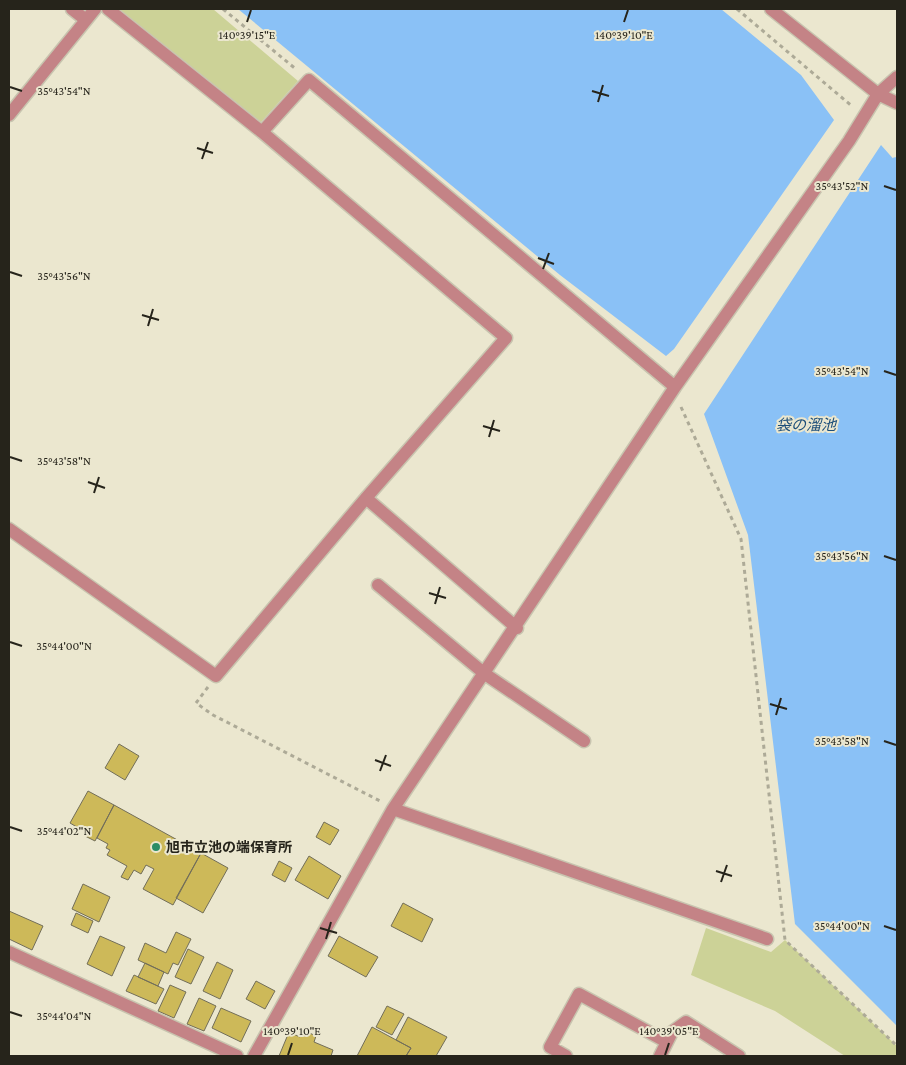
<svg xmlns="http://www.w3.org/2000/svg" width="906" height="1065" font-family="'Crimson Pro','Noto Sans JP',serif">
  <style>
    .green { fill: #ccd297 }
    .water { fill: #8ac1f6 }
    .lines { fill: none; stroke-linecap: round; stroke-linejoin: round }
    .stream { stroke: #8ac1f6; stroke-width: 5.5 }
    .building { fill: #cdb959; stroke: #726e59 }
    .minor-casing { stroke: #c8c4af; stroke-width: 15 }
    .path { stroke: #adaa97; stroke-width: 3; stroke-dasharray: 4 4; stroke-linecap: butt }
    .minor { stroke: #c48386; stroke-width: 12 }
    .ticks { fill: none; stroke: #26241b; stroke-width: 2 }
    .poi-dot { fill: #2c8d66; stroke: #ebe7cf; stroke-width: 2 }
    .labels { text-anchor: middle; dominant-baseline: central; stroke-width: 4; stroke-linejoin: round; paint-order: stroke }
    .poi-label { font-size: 14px; font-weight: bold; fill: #26241b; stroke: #ebe7cf; text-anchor: start }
    .water-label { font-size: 15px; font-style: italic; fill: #1c4e79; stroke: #ebe7cf }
    .ticks-label { font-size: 12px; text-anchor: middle; fill: #26241b; stroke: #ebe7cf; stroke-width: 4; stroke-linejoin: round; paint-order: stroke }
  </style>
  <rect width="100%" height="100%" fill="#ebe7cf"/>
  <path class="green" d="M119,9H213L298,81L261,122Z
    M706,928L771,952L785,940L897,1046V1056H845L775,1011L691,975Z"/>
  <path class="water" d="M238,9H721L801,75L834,120L674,349L666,356L560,275Z
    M881,145L897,163V1026L795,924L748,535L704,414Z"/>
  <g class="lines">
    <path class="stream" d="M895,160H897"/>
  </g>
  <path class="building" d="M119,744L139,756L125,780L105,768Z
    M88,791L114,805L95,841L85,836L87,833L70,823Z
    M114,805L201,853L173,905L143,889L154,869L146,865L141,874L134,870L128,880L121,877L127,866L107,855L110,850L106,848L108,844L97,838Z
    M324,822L339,830L330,845L316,837Z
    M201,853L228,868L203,913L176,898Z
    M309,856L341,876L328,899L295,880Z
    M279,861L292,868L285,882L272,875Z
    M83,884L110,897L99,922L72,909Z
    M403,903L433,919L422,942L391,926Z
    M9,911L43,926L32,950L9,939Z
    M76,913L93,921L88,933L71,925Z
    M176,932L191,939L178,965L173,963L168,974L138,960L145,943L166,953Z
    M100,936L125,947L112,976L87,964Z
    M339,936L378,957L366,977L328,956Z
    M188,949L204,957L191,984L175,977Z
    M217,962L233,970L220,999L203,991Z
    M145,963L164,972L158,986L138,977Z
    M134,975L164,989L156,1004L126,991Z
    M256,981L275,991L265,1009L246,999Z
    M170,985L186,992L174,1018L158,1011Z
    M199,998L216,1006L204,1031L187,1024Z
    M387,1006L404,1014L392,1035L376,1027Z
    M221,1008L251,1021L241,1042L212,1028Z
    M408,1017L447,1037L436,1056H406L411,1048L396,1040Z
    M372,1027L411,1048L406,1056H357Z
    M303,1030L316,1036L314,1042L333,1050L331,1056H279L289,1032L300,1037Z"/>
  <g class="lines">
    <defs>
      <path id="minor" d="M72,9L86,20
        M771,9L878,94L897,103
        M9,115L95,9
        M262,132L309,80L675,387
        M366,498L517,628
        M9,529L216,676L366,498L506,338L262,132L108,9
        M378,585L485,674L584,741
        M393,809L767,939
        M9,952L237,1056
        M254,1056L393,809L675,387L849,141L878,94L897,77
        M566,1056L550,1047L579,994L667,1042
        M660,1056L672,1032L686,1022L739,1056"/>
    </defs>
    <use href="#minor" class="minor-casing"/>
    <path class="path" d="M223,9L297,70
      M737,9L853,107
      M681,407L741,539L785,940L897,1046
      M208,687L196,703L213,715L380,801"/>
    <use href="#minor" class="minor"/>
  </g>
  <path class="ticks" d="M247,22L251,10M624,22L628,10M10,87L22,91M592,91L609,96M598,102L603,85M197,148L213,153M202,159L208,142M884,186L896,190M538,258L554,264M543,269L549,253M10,272L22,276M142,315L159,320M148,326L153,309M884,371L896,375M483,426L500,431M489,437L494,420M10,457L22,461M88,482L105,488M94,493L99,477M884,556L896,560M429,593L446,598M435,604L440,587M10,642L22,646M770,704L787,709M776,715L781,698M884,741L896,745M375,760L391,766M380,771L386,755M10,827L22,831M716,871L732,876M721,882L727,865M884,926L896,930M320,928L337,933M326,939L331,922M10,1012L22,1016M288,1055L292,1043M665,1055L669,1043"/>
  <circle class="poi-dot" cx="156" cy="847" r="5"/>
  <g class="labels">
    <g class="poi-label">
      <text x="166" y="847">旭市立池の端保育所</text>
    </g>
    <g class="water-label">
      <text x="806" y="425">袋の溜池</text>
    </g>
  </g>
  <g class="ticks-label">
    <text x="247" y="39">140°39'15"E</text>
    <text x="624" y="39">140°39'10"E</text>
    <text x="64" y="95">35°43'54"N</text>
    <text x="842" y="190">35°43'52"N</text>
    <text x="64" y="280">35°43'56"N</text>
    <text x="842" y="375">35°43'54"N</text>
    <text x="64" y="465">35°43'58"N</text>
    <text x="842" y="560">35°43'56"N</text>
    <text x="64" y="650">35°44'00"N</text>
    <text x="842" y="745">35°43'58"N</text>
    <text x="64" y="835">35°44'02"N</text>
    <text x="842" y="930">35°44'00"N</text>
    <text x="64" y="1020">35°44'04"N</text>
    <text x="292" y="1035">140°39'10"E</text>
    <text x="669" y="1035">140°39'05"E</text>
  </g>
  <rect width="906" height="1065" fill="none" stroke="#26241b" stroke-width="20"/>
</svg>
